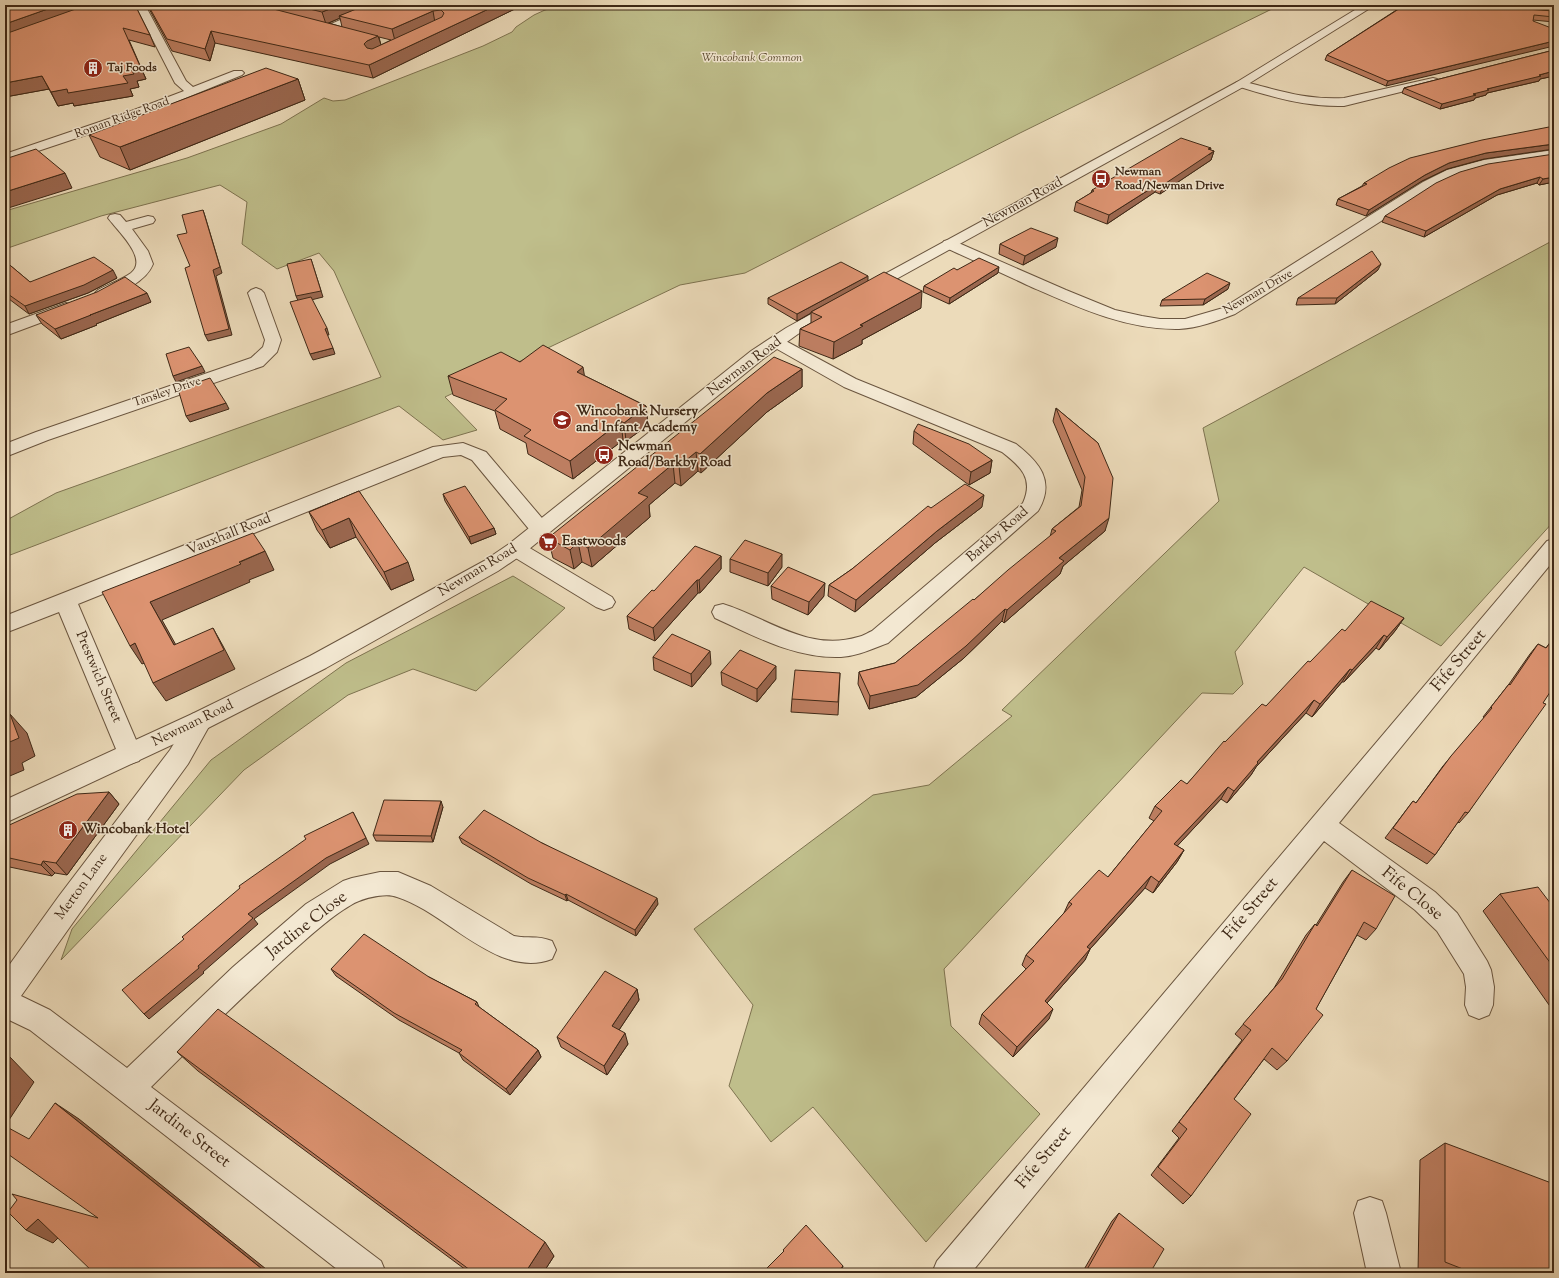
<svg xmlns="http://www.w3.org/2000/svg" width="1559" height="1278" font-family="'Sorts Mill Goudy',serif">
  <style>
    .green { fill: #bfbe8b; stroke: #7e7350 }
    .lines { fill: none; stroke-linecap: round; stroke-linejoin: round }
    .minor-casing { stroke: #6a553f; stroke-width: 2 }
    .tertiary-casing { stroke: #6a553f; stroke-width: 2 }
    .minor { fill: #f3e8d2; fill-rule: evenodd }
    .tertiary { fill: #f3e8d2; fill-rule: evenodd }
    .wall { fill: #bd7e61; stroke: #3e2816; fill-rule: evenodd }
    .shaded-wall { fill: #9a674f; stroke: #3e2816 }
    .building { fill: #dc9371; stroke: #3e2816 }
    .labels { text-anchor: middle; dominant-baseline: central; stroke-width: 3; stroke-linejoin: round; paint-order: stroke }
    .far-park-label { font-size: 12px; font-style: italic; fill: #5e4e33; stroke: #f3e8d2 }
    .far-poi-label { font-size: 12px; font-weight: bold; fill: #3e2816; stroke: #f3e8d2; text-anchor: start }
    .far-street-label { font-size: 12px; fill: #3e2816; stroke: #f3e8d2 }
    .street-label { font-size: 14px; fill: #3e2816; stroke: #f3e8d2 }
    .poi-label { font-size: 14px; font-weight: bold; fill: #3e2816; stroke: #f3e8d2; text-anchor: start }
    .near-street-label { font-size: 17px; fill: #3e2816; stroke: #f3e8d2 }
  </style>
  <rect width="100%" height="100%" fill="#ecdbba"/>
  <filter id="stains"><feTurbulence type="fractalNoise" baseFrequency=".005" numOctaves="4"/><feColorMatrix values="0 0 0 0 .2 0 0 0 0 .09 0 0 0 0 .02 0 0 0 .5 -.17"/></filter>
  <radialGradient id="worn" r=".72"><stop offset=".6" stop-color="#630" stop-opacity="0"/><stop offset="1" stop-color="#630" stop-opacity=".3"/></radialGradient>
  <path class="green" d="M563,5H1280L1020,133L745,273L680,285L445,397L477,430L443,440L399,406L5,557V521L56,493L381,377L334,271L319,253L277,269L242,244L247,202L220,185L101,216L5,249V211L187,158L281,124L324,98L333,101L345,100L483,46L512,32L516,27L534,15L545,10Z
    M1554,225V521L1441,646L1304,567L1235,652L1243,684L1233,694L1202,693L944,969L951,1026L1040,1114L926,1242L813,1107L771,1142L729,1086L753,1005L694,929L873,795L929,785L1012,716L1002,710L1219,501L1203,428L1550,242Z
    M513,576L565,608L476,691L413,669L348,695L244,770L61,960L72,929L211,760L346,663Z"/>
  <g class="lines">
    <defs>
      <path id="minor" d="M135,5H145L186,81L193,87L234,71H242L244,73L242,75L134,119L5,162V154L126,113L184,91L175,83Z
        M264,5H277L268,11L291,16L292,18L287,21L260,15L258,11L260,7Z
        M375,5H389L388,7L332,31H324L323,29L324,27Z
        M1433,78L1437,79L1439,81L1437,83L1344,106C1306,107 1272,97 1237,86L1235,84L1237,82L1241,81C1278,90 1305,100 1344,98Z
        M1554,150V158L1485,168L1457,176L1433,188L1235,314C1217,321 1198,328 1179,329C1125,330 1075,306 1027,285C1000,272 972,260 944,247L942,244L944,241L949,240L954,241L1066,290L1115,310L1142,316L1160,319H1185L1223,308L1423,182L1447,170L1484,160Z
        M115,214L120,215L126,222L148,216L153,217L155,220L153,223L132,229L148,251L153,264C146,282 121,293 103,298L98,296L95,293L98,290C109,284 121,280 131,273C149,259 117,230 108,218L110,215Z
        M256,288L261,290L264,293L281,340L277,352L263,366L48,440L5,457V444L36,432L251,358L263,347L265,340L248,293L251,290Z
        M66,303L72,305L74,308L72,311L5,336V325Z
        M776,337L782,339L856,379L1016,444C1039,462 1056,481 1038,511L888,643C872,649 857,656 841,657C796,659 754,636 715,618L712,612L715,606L723,604C768,618 808,652 858,637C863,636 867,633 872,631L1023,503C1034,478 1021,467 1002,452L844,387L770,345L768,342L770,339Z
        M463,443L486,452L547,524L550,529L547,534L540,536L533,534L472,460L461,455L443,457L78,604L142,754L139,761L130,764L121,761L59,612L5,633V616L433,447Z
        M1554,539V560L1339,823L1435,892L1457,913L1487,961L1491,970L1494,987L1493,1005L1489,1015L1479,1019L1469,1015L1465,1005L1466,987L1464,974L1437,931L1415,910L1324,841L971,1273H932L937,1261L1547,541Z
        M516,542L523,544L612,597L615,602L612,607L604,610L596,607L509,554L506,549L509,544Z
        M200,712L208,714L212,721L188,764L79,914L21,996L50,1010L127,1068L233,967L306,904L343,881L352,878L380,872H398L431,886L514,936C528,939 537,935 552,941L556,950L552,959C498,980 446,912 397,897C387,893 369,897 359,901C353,903 348,907 343,910C325,922 310,936 294,950C245,994 198,1040 151,1087L381,1261L386,1273H342L30,1030L5,1018V971L59,896L170,750L192,714Z
        M1370,1197L1382,1201L1386,1213L1401,1273H1367L1354,1213L1358,1201Z"/>
      <path id="tertiary" d="M1363,5H1375L1245,86L871,293L866,295L861,293L858,290L861,287L1237,82Z
        M837,301L843,303L845,306L843,309L798,334L763,359L523,554L498,571L326,668L208,728L5,823V800L192,714L310,656L484,561L509,544L751,351L786,328L831,303Z"/>
    </defs>
    <use href="#minor" class="minor-casing"/>
    <use href="#tertiary" class="tertiary-casing"/>
    <use href="#minor" class="minor"/>
    <use href="#tertiary" class="tertiary"/>
  </g>
  <path class="wall" d="M5,5H135L150,35L155,47L129,40L146,79L137,81L139,87L130,89L133,96L74,106L73,103L58,106L49,89L5,97Z
    M147,5H261H260L271,8L270,5H523L373,78L215,43L210,61L172,51ZM340,18L342,27L329,23ZM379,37L391,40L381,45Z
    M1400,5H1471L1554,11V22L1533,20L1386,86L1325,60L1327,55L1401,7Z
    M1522,5H1554V7Z
    M1554,50V76L1540,79L1539,81L1487,93L1486,95L1475,98L1474,100L1440,109L1402,93L1404,88Z
    M298,79L305,100L130,170L100,157L89,135Z
    M1210,150L1214,151L1211,160L1160,194L1155,192L1107,224L1074,211L1076,202L1091,193L1092,190Z
    M1554,154V182L1539,185L1537,183L1497,195L1424,237L1382,222L1385,216Z
    M1484,159L1447,169L1422,181L1366,216L1336,205L1338,199L1362,186L1364,183Z
    M1000,244L1056,247L1023,265L999,254Z
    M5,261L30,282L117,278L88,293L29,314L5,296Z
    M957,270L998,273L949,304L923,292L924,286Z
    M1378,270L1335,304L1296,305L1298,298Z
    M868,281L921,308L862,340V344L833,359L799,346L800,329L811,323V313L797,321L768,304V298Z
    M1228,289L1203,305L1160,306L1162,300Z
    M151,302L96,324L97,325L61,339L42,324L36,315Z
    M520,362L585,376L646,406L648,425L626,441L623,440L573,479L528,454L526,443L500,429L495,411L453,395L448,376Z
    M802,369V387L767,412L701,473L698,471L681,486L675,483L649,505L650,517L592,567L582,562L574,569L553,558L548,538Z
    M1056,408L1098,443L1105,531L1063,566L1060,574L1004,623L1002,621L964,658L916,697L869,709L858,684L859,672L895,663L974,600L1050,537L1052,529L1079,507L1082,490L1053,421Z
    M914,431L992,460L990,473L969,485L913,444Z
    M359,491L414,580L391,590L356,537L330,548L317,530L309,512Z
    M443,494L494,528L496,534L471,544L445,501Z
    M982,507L935,543L855,612L828,596L829,585L852,569L931,508Z
    M721,556V569L700,593H698L655,641L629,629L627,616L654,591Z
    M730,559L782,567L768,586L730,572Z
    M771,586L824,596L808,615L772,599Z
    M1404,618L1395,631L1379,650L1376,648L1344,682H1342L1312,717L1306,713L1256,767L1251,775L1227,803L1221,799L1177,846L1184,850L1177,862L1153,893L1145,888L1090,949L1085,960L1047,1003L1049,1019L1013,1057L979,1024L982,1014L1026,969L1022,965L1026,955L1064,913L1069,902L1108,877L1154,821L1149,818L1155,806L1187,784L1225,742L1266,706L1310,662L1345,631Z
    M1554,637V686L1468,813L1459,823L1458,822L1435,855L1427,864L1385,838L1413,801L1416,803L1443,766L1484,718L1483,717L1509,684L1530,654L1538,644L1546,648Z
    M653,657L711,664L692,687L654,670Z
    M721,672L776,679L757,702L722,685Z
    M840,673L838,715L791,712L792,699Z
    M109,792L119,804L67,875L55,873L52,876L5,866V827Z
    M443,807L433,842L376,841L373,835Z
    M459,837L542,843L658,904L636,936L568,900L567,901L531,884L462,843Z
    M1352,870L1376,929L1366,940L1357,935L1287,1061L1277,1070L1264,1059L1234,1099L1191,1196L1183,1204L1151,1175L1179,1138L1172,1131L1242,1040L1235,1034L1274,988L1306,935L1315,924L1316,925L1343,882Z
    M1500,894L1554,908V1012L1483,911Z
    M331,969L429,977L477,1002L479,1007L538,1050L541,1057L510,1095L463,1060L459,1053L399,1020L336,976Z
    M637,989L639,1000L619,1030L628,1044L607,1075L561,1047L557,1037Z
    M177,1052L554,1256L543,1273H470L198,1071Z
    M1445,1143L1554,1273H1418L1420,1160Z
    M1119,1213L1150,1273H1082L1112,1221Z"/>
  <path class="shaded-wall" d="M59,5H98L5,38V24Z
    M340,5H371L339,16L340,18L326,24L322,12Z
    M497,5H523L373,78L369,65Z
    M433,11L435,23L395,41L392,29Z
    M211,31L215,43L210,61L205,49Z
    M378,36L382,48L370,54L364,44L367,41Z
    M1554,41V46L1386,86L1388,81Z
    M140,66L146,79L137,81L139,87L130,89L133,96L74,106L73,103L58,106L51,92L123,76L130,68Z
    M1554,71V76L1540,79L1539,81L1487,93L1486,95L1475,98L1474,100L1440,109L1442,104L1487,89Z
    M42,76L49,89L5,97V83Z
    M298,79L305,100L130,170L120,147Z
    M1554,144V149L1484,159L1447,169L1422,181L1366,216L1369,210L1425,175L1449,163L1486,153Z
    M1211,148L1209,155L1214,151L1211,160L1160,194L1163,185Z
    M65,173L72,188L5,209V192Z
    M1540,177L1537,183L1497,195L1424,237L1426,231L1500,189Z
    M1554,177V182L1539,185L1543,179Z
    M1158,184L1155,192L1107,224L1109,215Z
    M203,210L205,216L222,273L216,276L232,335L208,341L205,335Z
    M1058,238L1056,247L1023,265L1025,256Z
    M311,259L323,297L299,303L296,296Z
    M1381,264L1378,270L1335,304L1337,298Z
    M999,267L998,273L949,304L950,298Z
    M113,270L117,278L88,293L29,314L25,306Z
    M868,276V282L811,312V313L797,321V314Z
    M1230,283L1228,289L1203,305L1205,299Z
    M922,291L921,308L862,340V344L833,359L834,342L860,325Z
    M147,293L151,302L96,324L97,325L61,339L55,329L90,315Z
    M327,328L329,335H327L325,329Z
    M333,348L335,354L313,360L310,354Z
    M202,366L205,372L176,382L173,376Z
    M583,367L586,385L577,372Z
    M802,369V387L767,412L701,473L700,454L767,393Z
    M226,403L229,409L190,422L186,416Z
    M646,406L648,425L626,441L624,423Z
    M621,421L623,440L573,479L570,461Z
    M696,452L698,471L681,486L679,466Z
    M992,460L990,473L969,485L971,472Z
    M673,464L675,483L649,505L650,517L592,567L588,548L638,493Z
    M984,495L982,507L935,543L855,612L856,600L937,531Z
    M349,518L356,537L330,548L322,530Z
    M1109,518L1105,531L1063,566L1060,574L1004,623L1007,610L1059,558Z
    M494,528L496,534L471,544L469,537Z
    M578,542L582,562L574,569L570,550Z
    M265,551L274,570L249,580L250,582L162,620L186,663L174,645L150,602Z
    M782,554V567L768,586V573Z
    M721,556V569L700,593L699,580Z
    M408,562L414,580L391,590L384,572Z
    M697,580L698,593L655,641L653,628Z
    M825,583L824,596L808,615L809,602Z
    M1005,609L1002,621L964,658L916,697L869,709L870,696Z
    M1404,618L1395,631L1379,650L1387,637Z
    M213,628L223,646L235,669L166,701L153,683Z
    M1384,635L1376,648L1344,682L1352,670Z
    M135,643L147,662L142,664L130,646Z
    M710,651L711,664L692,687L691,674Z
    M776,666V679L757,702V689Z
    M1350,669L1342,682L1312,717L1320,704Z
    M1314,700L1306,713L1256,767L1251,775L1227,803L1234,791L1257,762Z
    M10,714L27,733L35,756L22,763L24,770L5,778V744Z
    M1228,787L1221,799L1168,856L1174,844Z
    M109,792L119,804L67,875L56,863Z
    M441,801L443,807L433,842L431,836Z
    M353,812L369,844L330,864L254,919L258,924L203,972L204,973L149,1019L144,1014L198,966L248,914Z
    M1184,850L1177,862L1153,893L1159,882Z
    M43,861L55,873L52,876L41,865Z
    M1151,876L1145,888L1090,949L1085,960L1040,1011L1045,1001L1087,947Z
    M566,894L568,900L567,901L565,895Z
    M657,898L658,904L636,936L635,930Z
    M637,989L639,1000L615,1036L612,1026Z
    M1053,1009L1049,1019L1013,1057L1017,1047Z
    M625,1033L628,1044L607,1075L604,1066Z
    M538,1050L541,1057L510,1095L506,1089Z
    M5,1054L9,1056L34,1082L5,1126Z
    M55,1103L79,1119L271,1273H267Z
    M5,1149L9,1151L5,1157Z
    M38,1219L64,1232L53,1243L26,1230Z
    M545,1242L554,1256L543,1273H525Z
    M843,1266L841,1273H837Z"/>
  <path class="building" d="M5,5H59L5,24Z
    M87,5H135L150,35L123,28L140,66L130,68L134,74L123,76L128,83L68,93L67,89L51,92L42,76L5,83V34Z
    M148,5H258L378,36L367,41L364,44L367,48L372,49L442,17L444,13L441,10L433,11L392,29L339,16L366,5H497L369,65L211,31L205,49L167,39Z
    M293,5H340L322,12Z
    M1405,5H1471L1554,11V17L1534,15L1533,21L1554,29V41L1388,81L1327,55Z
    M1554,50V71L1539,75L1541,76L1487,89L1489,90L1473,94L1476,95L1442,104L1404,88Z
    M266,68L298,79L120,147L89,135Z
    M1549,127L1554,129V144L1486,153L1449,163L1425,175L1369,210L1338,199L1367,184L1364,183L1389,168L1410,158L1482,140Z
    M1181,138L1211,148L1208,149L1214,151L1163,185L1158,184L1109,215L1076,202L1094,191L1092,190Z
    M36,149L65,173L5,192V159Z
    M1554,154V177L1543,179L1540,177L1500,189L1426,231L1385,216L1436,183L1460,172L1488,164Z
    M203,210L220,267L213,270L229,329L205,335L185,268L190,266L177,235L187,233L182,215Z
    M1031,228L1058,238L1025,256L1000,244Z
    M1372,251L1381,264L1337,298H1298Z
    M94,257L113,270L84,285L25,306L5,292V261L30,282Z
    M979,258L999,267L950,298L924,286L954,268L957,270Z
    M311,259L321,291L296,296L287,264Z
    M841,262L868,276L797,314L768,298Z
    M884,272L922,291L860,325L863,326L834,342L800,329L822,317L811,312Z
    M1207,273L1230,283L1205,299L1162,300Z
    M125,277L147,293L90,315H91L55,329L36,315L97,292Z
    M311,297L327,328L325,329L333,348L310,354L290,302Z
    M543,345L583,367L577,372L646,406L624,423L621,421L570,461L524,436L531,430L495,410L507,399L448,376L501,352L520,362Z
    M189,347L202,366L173,376L166,354Z
    M774,357L802,369L767,393L700,454L696,452L679,466L673,464L638,493L648,497L588,548L578,542L570,550L548,538Z
    M210,378L226,403L186,416L178,389Z
    M1056,408L1098,443L1113,478L1109,518L1059,558L1064,561L1007,610L1005,609L966,646L918,685L870,696L859,672L895,663L973,599L974,600L1008,570L1056,531L1052,529L1081,506L1085,477Z
    M918,424L969,444L992,460L971,472L914,431Z
    M965,484L984,495L937,531L856,600L829,585L852,569L928,506L931,508Z
    M465,486L494,528L469,537L443,494Z
    M359,491L408,562L384,572L349,518L322,530L309,512Z
    M253,533L265,551L239,562L241,564L150,602L174,645L213,628L224,650L153,683L135,643L130,646L102,592Z
    M745,540L782,554L768,573L730,559Z
    M695,546L721,556L699,580H697L653,628L627,616L652,590L654,591Z
    M788,567L825,583L809,602L771,586Z
    M1371,601L1404,618L1387,637L1384,635L1352,670L1350,669L1320,704L1314,700L1257,762L1258,763L1234,791L1228,787L1174,844L1184,850L1159,882L1151,876L1087,947L1090,949L1045,1001L1053,1009L1017,1047L982,1014L1034,961L1026,955L1072,904L1069,902L1099,870L1108,877L1162,811L1155,806L1181,780L1187,784L1224,741L1225,742L1262,704L1266,706L1308,661L1310,662L1342,629L1345,631Z
    M672,634L710,651L691,674L653,657Z
    M1554,638V686L1543,703L1546,704L1468,813L1465,812L1435,855L1393,828L1413,801L1416,803L1451,756L1492,708L1491,707L1509,684L1510,685L1538,644L1546,648Z
    M740,650L776,666L757,689L721,672Z
    M795,670L840,673L838,702L792,699Z
    M10,714L19,738L5,744V717Z
    M5,744L7,751L5,752Z
    M109,792L56,863L43,861L41,865L5,857V827L77,794Z
    M384,800L441,801L431,836L373,835Z
    M484,810L542,843L657,898L635,930L566,894L565,895L528,878L459,837Z
    M353,812L366,838L326,858L248,914L253,918L198,966L199,968L144,1014L122,990L184,939L182,937L240,888L239,886L306,839L304,836Z
    M1352,870L1395,896L1376,929L1364,922L1316,1009L1323,1015L1287,1061L1272,1048L1234,1099L1251,1114L1191,1196L1158,1167L1187,1129L1179,1122L1251,1030L1243,1024L1282,979L1315,924L1317,926Z
    M1538,887L1554,908V968L1500,894Z
    M364,934L429,977L477,1002L475,1004L538,1050L506,1089L459,1053L462,1050L394,1013L331,969Z
    M605,971L637,989L612,1026L625,1033L604,1066L557,1037Z
    M218,1009L545,1242L525,1273H474L177,1052Z
    M5,1061L10,1065L5,1072Z
    M55,1103L267,1273H94L38,1219L26,1230L8,1212L17,1200L12,1194L98,1218L5,1152V1126L29,1139Z
    M1445,1143L1554,1184V1273H1473L1445,1262Z
    M1119,1213L1164,1249L1150,1273H1085Z
    M806,1225L843,1266L837,1273H762L784,1251L783,1250Z"/>
  <defs>
    <symbol id="building-disc" viewBox="-11 -11 22 22"><circle r="9.5" fill="#8f2418" stroke="#f3e8d2"/><path d="M-4-6H4V6H1V3H-1V6H-4ZM-2.5-4.3h1.7v1.8h-1.7ZM.8-4.3h1.7v1.8H.8ZM-2.5-1h1.7V.8h-1.7ZM.8-1h1.7V.8H.8Z" fill="#fff"/></symbol>
    <symbol id="bus-disc" viewBox="-11 -11 22 22"><circle r="9.5" fill="#8f2418" stroke="#f3e8d2"/><path d="M-5-6H5V4H4V6H2V4H-2V6H-4V4H-5ZM-3.5-4V0h7V-4ZM-3.5 1.2v1.5H-2V1.2ZM2 1.2v1.5H3.5V1.2Z" fill="#fff"/></symbol>
    <symbol id="school-disc" viewBox="-11 -11 22 22"><circle r="9.5" fill="#8f2418" stroke="#f3e8d2"/><path d="M0-5L7-2L0 1L-7-2ZM-4 1L0 2.5L4 1V4Q0 6-4 4Z" fill="#fff"/></symbol>
    <symbol id="supermarket-disc" viewBox="-11 -11 22 22"><circle r="9.5" fill="#8f2418" stroke="#f3e8d2"/><path d="M-6-5.5h2.5l.6 2H6L4.5 2H-2.5L-4.4-4H-6ZM-1.5 3.2a1.3 1.3 0 1 0 .1 0ZM3 3.2a1.3 1.3 0 1 0 .1 0Z" fill="#fff"/></symbol>
  </defs>
  <g fill-rule="evenodd">
    <use href="#building-disc" x="82" y="57" width="22" height="22"/>
    <use href="#bus-disc" x="1090" y="168" width="22" height="22"/>
    <use href="#school-disc" x="551" y="409" width="22" height="22"/>
    <use href="#bus-disc" x="593" y="444" width="22" height="22"/>
    <use href="#supermarket-disc" x="537" y="531" width="22" height="22"/>
    <use href="#building-disc" x="57" y="819" width="22" height="22"/>
  </g>
  <g class="labels">
    <g class="far-park-label">
      <text x="752" y="58">Wincobank Common</text>
    </g>
    <g class="far-poi-label">
      <text x="107" y="68">Taj Foods</text>
      <text x="1115" y="172">Newman<tspan x="1115" dy="14">Road/Newman Drive</tspan></text>
    </g>
    <g class="far-street-label">
      <text transform="translate(122 118) rotate(-20)">Roman Ridge Road</text>
      <text transform="translate(1258 292) rotate(-30)">Newman Drive</text>
      <text transform="translate(167 392) rotate(-19)">Tansley Drive</text>
    </g>
    <g class="street-label">
      <text transform="translate(1023 203) rotate(-29)">Newman Road</text>
      <text transform="translate(745 367) rotate(-37)">Newman Road</text>
      <text transform="translate(229 535) rotate(-22)">Vauxhall Road</text>
      <text transform="translate(998 535) rotate(-41)">Barkby Road</text>
      <text transform="translate(478 571) rotate(-31)">Newman Road</text>
      <text transform="translate(98 677) rotate(67)">Prestwich Street</text>
      <text transform="translate(193 724) rotate(-26)">Newman Road</text>
      <text transform="translate(82 887) rotate(-54)">Merton Lane</text>
    </g>
    <g class="poi-label">
      <text x="576" y="412">Wincobank Nursery<tspan x="576" dy="16">and Infant Academy</tspan></text>
      <text x="618" y="447">Newman<tspan x="618" dy="16">Road/Barkby Road</tspan></text>
      <text x="562" y="542">Eastwoods</text>
      <text x="82" y="830">Wincobank Hotel</text>
    </g>
    <g class="near-street-label">
      <text transform="translate(1459 661) rotate(-50)">Fife Street</text>
      <text transform="translate(1412 894) rotate(39)">Fife Close</text>
      <text transform="translate(1251 909) rotate(-50)">Fife Street</text>
      <text transform="translate(307 925) rotate(-38)">Jardine Close</text>
      <text transform="translate(189 1134) rotate(38)">Jardine Street</text>
      <text transform="translate(1044 1158) rotate(-50)">Fife Street</text>
    </g>
  </g>
  <rect width="1559" height="1278" fill="none" stroke="#ecdbba" stroke-width="20"/>
  <rect x="6" y="6" width="1547" height="1266" fill="none" stroke="#3e2816" stroke-width="2"/>
  <rect x="10" y="10" width="1539" height="1258" fill="none" stroke="#3e2816"/>
  <rect width="100%" height="100%" filter="url(#stains)"/>
  <rect width="100%" height="100%" fill="url(#worn)"/>
</svg>
